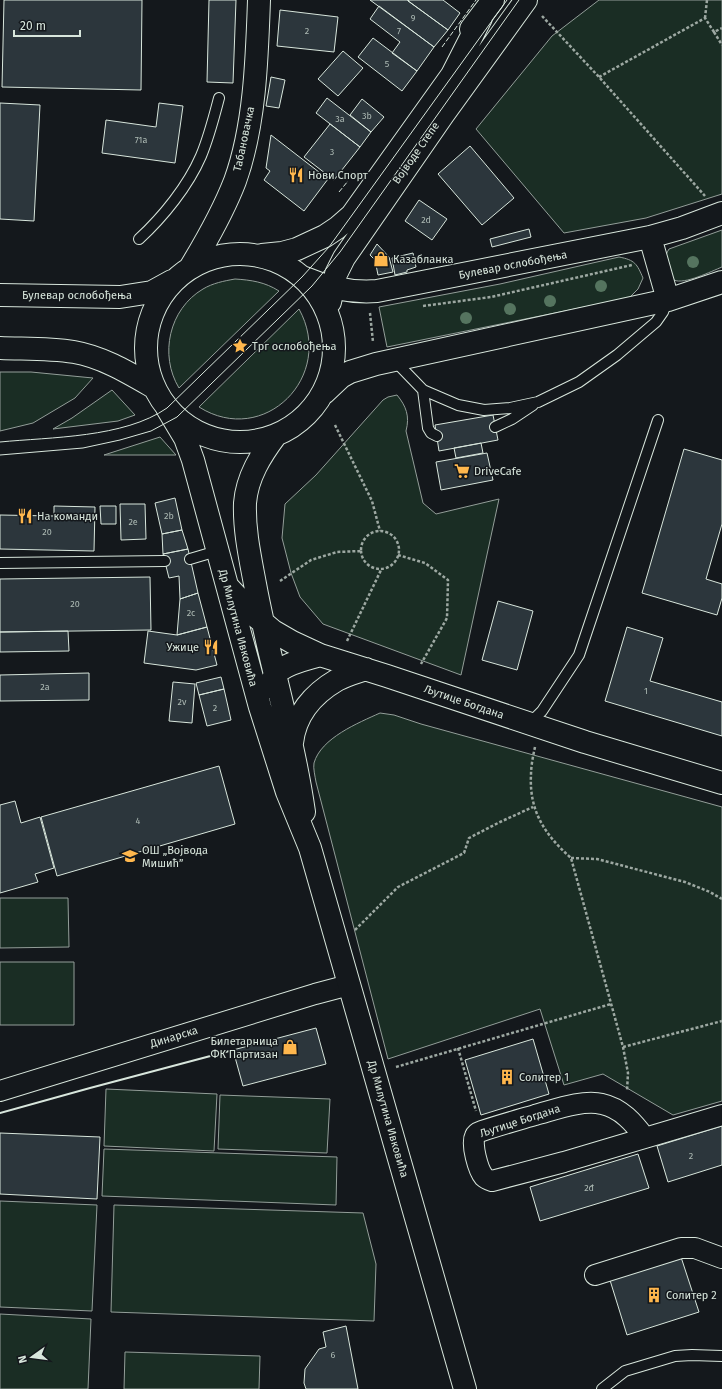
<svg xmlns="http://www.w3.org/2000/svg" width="722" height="1389" font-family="'Fira Sans',sans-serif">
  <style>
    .green { fill: #1a2d24; stroke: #939e99 }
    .building { fill: #2c363c; stroke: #d8e6dc }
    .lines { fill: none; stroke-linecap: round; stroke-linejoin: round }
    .lane-casing { stroke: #d8e6dc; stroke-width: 12 }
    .street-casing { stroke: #d8e6dc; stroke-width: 22 }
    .secondary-casing { stroke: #d8e6dc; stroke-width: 24 }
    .path { stroke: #9da8a2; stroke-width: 2.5; stroke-dasharray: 3 2; stroke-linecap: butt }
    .lane { stroke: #14181c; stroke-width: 10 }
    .street { stroke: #14181c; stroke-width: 20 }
    .secondary { stroke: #14181c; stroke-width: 22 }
    .tram { stroke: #d8e6dc; stroke-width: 1 }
    .fence { stroke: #d8e6dc; stroke-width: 1; stroke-dasharray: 5 2; stroke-linecap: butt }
    .wall { stroke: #d8e6dc; stroke-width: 2 }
    .tree { fill: #55745f }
    .labels { text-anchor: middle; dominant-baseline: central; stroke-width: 3; stroke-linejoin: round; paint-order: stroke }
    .number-label { font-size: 9px; fill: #adbab4 }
    .street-label { font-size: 11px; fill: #d8e6dc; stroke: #14181c }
    .poi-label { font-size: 11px; fill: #d8e6dc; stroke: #14181c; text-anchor: start }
  </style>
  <rect width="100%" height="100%" fill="#14181c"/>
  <path class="green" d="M599,0H722V194L646,218L564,233L476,129L552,36Z
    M722,230V267C712,271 684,285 674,280C670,278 669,274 668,270C665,261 664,257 669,249Z
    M619,257C635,260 637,264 643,278L638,289L629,298L387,347L379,307L500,284Z
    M235,279C251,280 265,282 279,291L179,388C159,355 169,309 203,289C213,283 224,281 235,279Z
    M299,309C336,376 264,448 199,407Z
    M0,372H31L93,378L75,398L33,423L0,431Z
    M112,390L135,415L118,421L53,429L72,418Z
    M397,395C406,406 410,416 406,431L423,503L436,514L499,499L461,675L323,624L300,597L291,573L282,538L285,504L316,475L383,400L388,397Z
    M160,437L176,455H104Z
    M380,713L394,715L421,724L722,807V1101L673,1115L603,1074L564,1085L540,1009L388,1059L316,782C315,776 313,768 314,763C321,738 358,723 380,713Z
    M0,898H68L69,947L0,948Z
    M0,962H74V1025H0Z
    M106,1089L217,1094L214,1151L104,1146Z
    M220,1095L330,1099L327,1153L218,1149Z
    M104,1149L337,1157L336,1205L102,1196Z
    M0,1201L97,1205L92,1311L0,1307Z
    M114,1205L363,1213L376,1264L374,1321L111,1312Z
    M0,1314L91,1319L88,1389H0Z
    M125,1352L260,1356L259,1389H124Z"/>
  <path class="building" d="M4,0H142L141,90L2,87Z
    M209,0H236L233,83L207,82Z
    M370,0H407L448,30L434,47Z
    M409,0H443L460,13L448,30L408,1Z
    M379,6L434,47L417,71L392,53L400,42L370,19Z
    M280,10L338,17L334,52L277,46Z
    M373,38L417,71L402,91L358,57Z
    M343,51L363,68L338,96L318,79Z
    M271,77L285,80L279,108L266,106Z
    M327,98L371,132L360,147L316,113Z
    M362,99L384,117L371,132L350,115Z
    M0,103L40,105L34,221L0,219Z
    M159,103L183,106L175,163L102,153L106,120L156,127Z
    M330,124L360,147L334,180L304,157Z
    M271,135L328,179L304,211L264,180L270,171L266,168Z
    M470,146L514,198L482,225L438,174Z
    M419,200L447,219L432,240L405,221Z
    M529,229L531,237L492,247L490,239Z
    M377,244L389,257L393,272L378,275L375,260L370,255Z
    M413,253L416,267L407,270V272L395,275L392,258Z
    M493,415L498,440L439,451L435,425Z
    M481,443L483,453L456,458L454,448Z
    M684,449L722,460V524L706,579L722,584V598L717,615L642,593Z
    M487,453L493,480L441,490L436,462Z
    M175,498L182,530L162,534L155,503Z
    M120,504H145L146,539L121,540Z
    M54,506L95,507L94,551L0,549V515L54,516Z
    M100,506H116V524H101Z
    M182,530L188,549L163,554L162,534Z
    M188,549L198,593L180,599L179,576L169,578L163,554Z
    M150,577L151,630L0,632V579Z
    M198,593L207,627L177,635L180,599Z
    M498,601L533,611L517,670L482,660Z
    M207,627L217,665L196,670L144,663L148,631L177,635Z
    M627,627L663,638L650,681L722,702V736L605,701Z
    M68,631L69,651L0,652V632Z
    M89,673V700L0,701V675Z
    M221,677L224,689L199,695L196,683Z
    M173,682L195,684L192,723L169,721Z
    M224,689L231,720L207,726L199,695Z
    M219,766L235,824L57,876L41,817Z
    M15,801L21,823L40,817L54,868L35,874L38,882L0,893V805Z
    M316,1028L326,1064L243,1086L233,1050Z
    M533,1039L549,1094L481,1115L465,1060Z
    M722,1126V1165L668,1182L657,1146Z
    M0,1133L100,1137L97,1199L0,1194Z
    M638,1154L649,1188L540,1221L530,1187Z
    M680,1254L699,1312L627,1335L609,1277Z
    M346,1326L358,1389H306L304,1383L305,1369L319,1349L326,1347L323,1332Z"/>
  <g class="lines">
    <defs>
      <path id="lane" d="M139,239C163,217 188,186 201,156C209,137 214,117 219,98
        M394,360L423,390L458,405L484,410L510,408L538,402L579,382L617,355L656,322L663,312L667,301
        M423,390L428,428L431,433L437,436
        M495,427L512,419L533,405
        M190,559L217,551
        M0,563L165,561
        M529,724L542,711L579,655L658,420
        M602,1389L625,1371L675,1356L692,1355L722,1356"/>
      <path id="street" d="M0,1091L315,994L349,985
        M645,1138C634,1123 621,1108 602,1104C583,1099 554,1110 535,1115C518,1120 500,1125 482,1131C479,1132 476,1133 475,1136C471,1144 478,1170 484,1177C486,1179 489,1180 492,1181L564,1162L722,1115
        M595,1275L681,1248H695L722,1258"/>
      <path id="secondary" d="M471,29L493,0
        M650,237L668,300
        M146 348a94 94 0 1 1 188 0a94 94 0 1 1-188 0Z
        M262,255L282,253L297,249L325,236L337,228L352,215L452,75L481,18
        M190,268C207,240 223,212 235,181C255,126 257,58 259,0
        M305,278C328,288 351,293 377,291L650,237L682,228L722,213
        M0,295L120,297L152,292L172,281
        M330,302L336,274L344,258L443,115L526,0
        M0,348C25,349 49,348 74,352C103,357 129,373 155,388
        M324,393L341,377L350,372L376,364L668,300L722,282
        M167,408L185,438L193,460L260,707L287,792L310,848L465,1389
        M276,435C261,455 247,477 245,503C244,530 250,557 255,584C269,660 293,735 304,812
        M229,588L254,615L273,631L292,642L320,655L387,676L585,742L722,783
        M269,687C272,681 274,674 280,670C291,662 307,659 320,655
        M292,743C295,715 313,694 337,680C346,675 357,672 366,669"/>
    </defs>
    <use href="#lane" class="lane-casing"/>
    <use href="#street" class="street-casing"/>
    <use href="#secondary" class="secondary-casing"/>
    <path class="path" d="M542,16L599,77L705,196
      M705,18L707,0
      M714,32L722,45
      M599,77L705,18L714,32L722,28
      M423,306L491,297L632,265
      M370,313L373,342
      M335,425L372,501L380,531
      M361 550a19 19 0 1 1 38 0a19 19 0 1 1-38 0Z
      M398,555L425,563L448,580L447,618L421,664
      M280,581L311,560L337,552L361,551
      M347,641L381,570
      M535,747C533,756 531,766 531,775C529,811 545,835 571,858L623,1047L628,1073L627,1091
      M571,858L597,859L685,882L710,892L722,899
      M355,930L398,887L464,853L469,838L500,822L533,807
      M623,1047L722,1021
      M458,1048L476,1111
      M396,1067L611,1004"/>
    <use href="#lane" class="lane"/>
    <use href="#street" class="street"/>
    <use href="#secondary" class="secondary"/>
    <path class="tram" d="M0,442C51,437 124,438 167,408L302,277L329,247L507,0
      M0,455L83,448L120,440L151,431L177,417L312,286L340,252L519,0"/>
    <path class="fence" d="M442,47L476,0
      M339,192L348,181"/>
    <path class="wall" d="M0,1113L90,1088L233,1050"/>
  </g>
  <g class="tree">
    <circle cx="693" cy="262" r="6"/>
    <circle cx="601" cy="286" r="6"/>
    <circle cx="550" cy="301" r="6"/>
    <circle cx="510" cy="309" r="6"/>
    <circle cx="466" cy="318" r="6"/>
  </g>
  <defs>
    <symbol id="restaurant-bare" viewBox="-9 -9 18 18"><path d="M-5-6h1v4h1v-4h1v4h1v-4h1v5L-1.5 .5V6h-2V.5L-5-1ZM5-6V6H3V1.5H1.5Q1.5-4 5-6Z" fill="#ffb74d" stroke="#14181c" stroke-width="2.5" paint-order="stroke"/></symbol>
    <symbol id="shop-bare" viewBox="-9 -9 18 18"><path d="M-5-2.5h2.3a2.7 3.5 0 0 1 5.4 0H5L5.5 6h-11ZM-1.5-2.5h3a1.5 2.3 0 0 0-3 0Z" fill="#ffb74d" stroke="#14181c" stroke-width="2.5" paint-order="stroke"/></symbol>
    <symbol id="sight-bare" viewBox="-9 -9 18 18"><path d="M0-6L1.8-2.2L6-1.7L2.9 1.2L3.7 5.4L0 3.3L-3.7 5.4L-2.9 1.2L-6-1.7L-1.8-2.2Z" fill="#ffb74d" stroke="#14181c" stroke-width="2.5" paint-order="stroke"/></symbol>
    <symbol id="supermarket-bare" viewBox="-9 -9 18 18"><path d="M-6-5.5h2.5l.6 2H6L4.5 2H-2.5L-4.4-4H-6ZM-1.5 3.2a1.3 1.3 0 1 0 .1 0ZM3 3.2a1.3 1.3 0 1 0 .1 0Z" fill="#ffb74d" stroke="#14181c" stroke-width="2.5" paint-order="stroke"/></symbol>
    <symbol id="school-bare" viewBox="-9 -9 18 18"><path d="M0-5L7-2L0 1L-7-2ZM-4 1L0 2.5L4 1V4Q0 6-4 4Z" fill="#ffb74d" stroke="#14181c" stroke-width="2.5" paint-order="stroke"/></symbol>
    <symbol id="building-bare" viewBox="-9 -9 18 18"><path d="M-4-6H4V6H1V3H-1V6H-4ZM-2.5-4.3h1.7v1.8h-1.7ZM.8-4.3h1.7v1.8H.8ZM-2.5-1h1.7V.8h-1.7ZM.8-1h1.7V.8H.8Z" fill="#ffb74d" stroke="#14181c" stroke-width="2.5" paint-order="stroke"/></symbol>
  </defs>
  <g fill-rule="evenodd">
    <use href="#restaurant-bare" x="285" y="164" width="22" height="22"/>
    <use href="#shop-bare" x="370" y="248" width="22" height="22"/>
    <use href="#sight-bare" x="229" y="335" width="22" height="22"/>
    <use href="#supermarket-bare" x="451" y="460" width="22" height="22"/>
    <use href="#restaurant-bare" x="14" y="505" width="22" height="22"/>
    <use href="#restaurant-bare" x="200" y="636" width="22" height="22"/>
    <use href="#school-bare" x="119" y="845" width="22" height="22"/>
    <use href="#shop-bare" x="279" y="1036" width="22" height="22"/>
    <use href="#building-bare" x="496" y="1066" width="22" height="22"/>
    <use href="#building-bare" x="643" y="1284" width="22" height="22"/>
  </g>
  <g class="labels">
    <g class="number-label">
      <text x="413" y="18">9</text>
      <text x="307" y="31">2</text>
      <text x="399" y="31">7</text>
      <text x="387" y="64">5</text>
      <text x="367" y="116">3b</text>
      <text x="340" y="119">3a</text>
      <text x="141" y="140">71a</text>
      <text x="332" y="152">3</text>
      <text x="426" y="220">2d</text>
      <text x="169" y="516">2b</text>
      <text x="133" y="522">2e</text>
      <text x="47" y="532">20</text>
      <text x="75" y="604">20</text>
      <text x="191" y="613">2c</text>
      <text x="45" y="687">2a</text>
      <text x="646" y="691">1</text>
      <text x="182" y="702">2v</text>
      <text x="215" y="708">2</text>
      <text x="138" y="821">4</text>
      <text x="691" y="1156">2</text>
      <text x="589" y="1188">2đ</text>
      <text x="333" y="1355">6</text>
    </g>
    <g class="street-label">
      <text transform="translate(244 139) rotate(-78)">Табановачка</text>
      <text transform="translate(416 153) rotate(-55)">Војводе Степе</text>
      <text transform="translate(513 265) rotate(-11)">Булевар ослобођења</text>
      <text x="77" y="295">Булевар ослобођења</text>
      <text transform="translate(238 628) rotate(75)">Др Милутина Ивковића</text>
      <text transform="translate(464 702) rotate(19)">Љутице Богдана</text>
      <text transform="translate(174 1037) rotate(-17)">Динарска</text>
      <text transform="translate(388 1119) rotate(74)">Др Милутина Ивковића</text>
      <text transform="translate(520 1121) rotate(-18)">Љутице Богдана</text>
    </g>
    <g class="poi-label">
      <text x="308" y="175">Нови Спорт</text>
      <text x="393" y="259">Казабланка</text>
      <text x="252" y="346">Трг ослобођења</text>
      <text x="474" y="471">DriveCafe</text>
      <text x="37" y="516">На команди</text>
      <text x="199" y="647" text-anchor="end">Ужице</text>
      <text x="142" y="850">ОШ „Војвода<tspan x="142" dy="13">Мишић”</tspan></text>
      <text x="278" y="1041" text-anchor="end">Билетарница<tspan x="278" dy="13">ФК Партизан</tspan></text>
      <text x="519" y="1077">Солитер 1</text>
      <text x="666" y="1295">Солитер 2</text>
    </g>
  </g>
  <g transform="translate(32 1357) rotate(256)" stroke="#14181c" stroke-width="3" paint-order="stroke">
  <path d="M0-3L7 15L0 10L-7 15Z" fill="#d8e6dc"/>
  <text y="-6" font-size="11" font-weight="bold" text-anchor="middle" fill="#d8e6dc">N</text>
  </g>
  <path d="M14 30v6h66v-6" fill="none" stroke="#d8e6dc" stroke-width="2"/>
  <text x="20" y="30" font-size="12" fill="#d8e6dc" stroke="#14181c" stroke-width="3" paint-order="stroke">20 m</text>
</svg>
